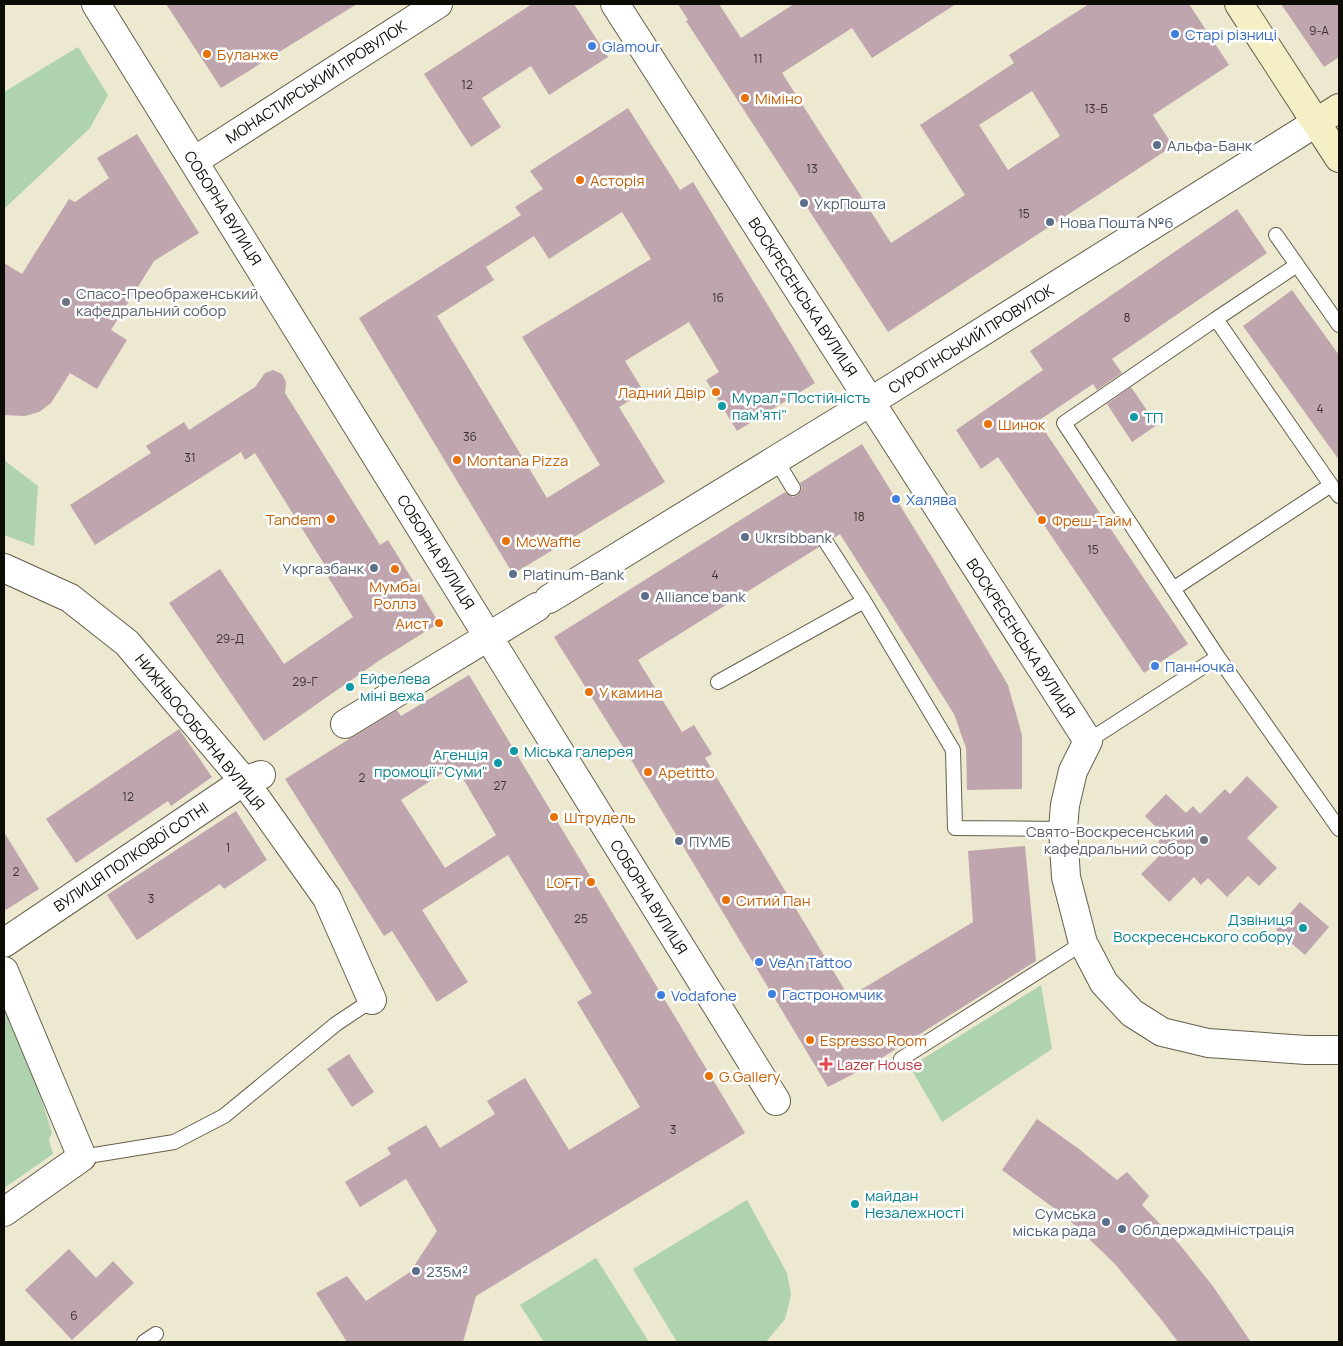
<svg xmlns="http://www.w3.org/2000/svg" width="1343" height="1346" font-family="Manrope,sans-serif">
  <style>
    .green { fill: #aed3ae }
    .building { fill: #bfa5ad; fill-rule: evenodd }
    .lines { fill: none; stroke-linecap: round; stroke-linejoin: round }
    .lane-casing { stroke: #65604c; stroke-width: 16 }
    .street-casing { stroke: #65604c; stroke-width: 30 }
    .secondary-casing { stroke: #65604c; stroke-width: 30 }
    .lane { stroke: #fff; stroke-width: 14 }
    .street { stroke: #fff; stroke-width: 28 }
    .secondary { stroke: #f5efc5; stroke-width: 28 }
    .shop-dot { fill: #3f7fe0; stroke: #fff; stroke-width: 2 }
    .food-dot { fill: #e8710a; stroke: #fff; stroke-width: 2 }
    .service-dot { fill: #5c6f8a; stroke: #fff; stroke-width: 2 }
    .worship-dot { fill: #6b7280; stroke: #fff; stroke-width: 2 }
    .culture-dot { fill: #0f9aa8; stroke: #fff; stroke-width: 2 }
    .health-dot { fill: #e0444e; stroke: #fff; stroke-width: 2 }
    .labels { text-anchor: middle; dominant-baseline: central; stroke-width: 5; stroke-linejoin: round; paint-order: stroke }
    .number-label { font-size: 12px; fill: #3a322f }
    .shop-label { font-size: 15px; fill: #366cbe; stroke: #fff; text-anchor: start }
    .food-label { font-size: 15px; fill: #c56008; stroke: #fff; text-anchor: start }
    .street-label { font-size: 15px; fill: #0d0b05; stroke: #fff }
    .service-label { font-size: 15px; fill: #4e5e75; stroke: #fff; text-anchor: start }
    .worship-label { font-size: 15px; fill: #5b616d; stroke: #fff; text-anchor: start }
    .culture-label { font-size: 15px; fill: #0d838f; stroke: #fff; text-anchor: start }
    .health-label { font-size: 15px; fill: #be3a42; stroke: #fff; text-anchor: start }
  </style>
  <rect width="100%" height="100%" fill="#ede8d0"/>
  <path class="green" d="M78,47L108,95L90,128L4,209V92Z
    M4,460L38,486L34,546L4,535Z
    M1041,985L1052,1049L942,1122L910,1067Z
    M4,1007L27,1053L52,1133L49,1140L53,1154L4,1188Z
    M747,1200L787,1273L791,1295L785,1319L766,1342H677L633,1269Z
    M596,1258L649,1342H544L520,1305Z"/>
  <path class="building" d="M166,4H357L221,88Z
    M532,4H574L608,57L549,95L531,66L482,98L501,127L471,147L424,74Z
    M678,4H719L741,38L794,4H956L872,58L852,28L782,73L891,243L965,195L920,125L1014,63L1009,55L1089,4H1189L1229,65L1153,115L1173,146L888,332L686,21L688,20ZM1032,91L1060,136L1008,170L979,125Z
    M1281,4H1339V57L1324,67Z
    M628,108L680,190L693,182L815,383L737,431L706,380L719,372L689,322L625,361L644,392L619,407L665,482L513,574L359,318L521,215L515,207L543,189L530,171ZM622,212L651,259L522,337L600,465L547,498L437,316L494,280L486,267L534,236L549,259Z
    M137,134L199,233L154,261L111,330L127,340L97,389L70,373L51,403L39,412L25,416L4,415V263L22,274L69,199L75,202L109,178L97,158Z
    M1237,209L1267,253L1112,359L1122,373L1097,390L1093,384L1038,421L1188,644L1144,673L998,457L981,469L956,430L1043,370L1030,351Z
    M1292,290L1339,355V460L1243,326Z
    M273,370L282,374L286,382L285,393L380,545L388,540L439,623L380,660L264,741L169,603L220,569L284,664L353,617L328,577L331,575L255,453L245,460L241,452L95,545L70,505L151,453L146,446L184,422L189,430L255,387L265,373Z
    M1131,387L1157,425L1132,442L1107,404Z
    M862,444L935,562L1008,685L1022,735V789L967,790L966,748L954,714L840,534L834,538L830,534H822L818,538L819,547L638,660L682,732L694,725L712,754L705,758L849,997L973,922L968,851L1025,846L1036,961L869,1066L828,1087L633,763L554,637L785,492L793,497L798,495L802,488L800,483Z
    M469,675L745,1133L476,1296L463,1342H347L316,1293L347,1276L366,1301L410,1272L437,1231L406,1179L360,1207L345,1182L391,1154L387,1148L426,1125L440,1148L495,1114L487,1101L525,1078L569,1150L640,1107L577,1002L592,993L508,855L422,910L468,982L437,1002L392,931L384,936L285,779L349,739L397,710L401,716ZM455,765L496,835L445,868L401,800Z
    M179,729L212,777L171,806L168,801L76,863L46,819Z
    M1247,776L1278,807L1247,838L1277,868L1259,886L1248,876L1227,897L1208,878L1201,885L1194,877L1169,902L1141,874L1166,849L1158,842L1164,835L1145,816L1166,794L1186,813L1193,806L1200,814L1225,789L1230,794Z
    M236,811L267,860L224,889L220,884L137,940L107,895Z
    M4,832L39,889L4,911Z
    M1300,902L1329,927L1305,955L1276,930Z
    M349,1054L374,1092L352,1107L327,1069Z
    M1037,1119L1079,1149L1117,1180L1127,1172L1149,1196L1142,1205L1180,1245L1212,1285L1251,1342H1178L1160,1318L1114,1263L1066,1217L1002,1170Z
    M69,1249L96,1278L113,1261L134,1283L72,1340L25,1290Z"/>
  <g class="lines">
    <defs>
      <path id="lane" d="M1276,235L1339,325
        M1297,265L1216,319L1331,485
        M776,460L793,488
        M826,542L864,601
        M1173,589L1331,485L1339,496
        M1218,657L1339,829
        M718,682L864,601L953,750L955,828L1063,829
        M1088,741L1218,657L1064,423L1216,319
        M901,1059L1083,943
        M82,1157L174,1142L224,1116L336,1024L372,1000
        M144,1342L156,1334"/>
      <path id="street" d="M96,4L776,1101
        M615,4L1088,741L1073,771L1065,805L1063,829L1066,877L1083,943L1104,983L1132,1013L1162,1032L1208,1043L1306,1050H1339
        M194,161L438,4
        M4,568L70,598L127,643L244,781L327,898L372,1000
        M549,599L870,402L1317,122
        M345,724L537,607
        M4,943L244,781L261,775
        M4,971L82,1157L4,1212"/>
      <path id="secondary" d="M1239,4L1339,158
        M1317,122L1339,108"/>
    </defs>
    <use href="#lane" class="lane-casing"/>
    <use href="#street" class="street-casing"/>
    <use href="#secondary" class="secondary-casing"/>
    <use href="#lane" class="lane"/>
    <use href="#street" class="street"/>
    <use href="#secondary" class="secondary"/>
  </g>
  <g class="shop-dot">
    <circle cx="1175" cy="34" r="5"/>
    <circle cx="592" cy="46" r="5"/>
    <circle cx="896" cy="499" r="5"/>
    <circle cx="1155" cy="666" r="5"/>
    <circle cx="759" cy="962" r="5"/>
    <circle cx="772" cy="994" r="5"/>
    <circle cx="661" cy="995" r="5"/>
  </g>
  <g class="food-dot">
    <circle cx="207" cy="54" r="5"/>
    <circle cx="745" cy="98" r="5"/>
    <circle cx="580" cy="180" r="5"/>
    <circle cx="716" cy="392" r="5"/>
    <circle cx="988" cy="424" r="5"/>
    <circle cx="457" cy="460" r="5"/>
    <circle cx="331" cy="519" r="5"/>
    <circle cx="1042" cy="520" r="5"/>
    <circle cx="506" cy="541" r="5"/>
    <circle cx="395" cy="569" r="5"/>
    <circle cx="439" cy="623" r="5"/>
    <circle cx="589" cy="692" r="5"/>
    <circle cx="648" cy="772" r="5"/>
    <circle cx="554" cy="817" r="5"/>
    <circle cx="591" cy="882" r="5"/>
    <circle cx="726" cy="900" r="5"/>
    <circle cx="810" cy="1040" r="5"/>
    <circle cx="709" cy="1076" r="5"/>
  </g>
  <g class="service-dot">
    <circle cx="1157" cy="145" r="5"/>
    <circle cx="804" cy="203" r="5"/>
    <circle cx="1050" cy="222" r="5"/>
    <circle cx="745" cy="537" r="5"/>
    <circle cx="374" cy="568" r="5"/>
    <circle cx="513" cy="574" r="5"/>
    <circle cx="645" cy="596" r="5"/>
    <circle cx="679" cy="841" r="5"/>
    <circle cx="1106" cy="1222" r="5"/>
    <circle cx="1122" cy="1229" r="5"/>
    <circle cx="416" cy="1271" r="5"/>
  </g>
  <g class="worship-dot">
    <circle cx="66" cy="302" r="5"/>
    <circle cx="1204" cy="840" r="5"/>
  </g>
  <g class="culture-dot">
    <circle cx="722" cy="406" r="5"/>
    <circle cx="1134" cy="417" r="5"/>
    <circle cx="350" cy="687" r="5"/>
    <circle cx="514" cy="751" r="5"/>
    <circle cx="498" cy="763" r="5"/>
    <circle cx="1303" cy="928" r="5"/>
    <circle cx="855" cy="1204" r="5"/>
  </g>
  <path class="health-dot" d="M823.5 1056.5h5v5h5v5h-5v5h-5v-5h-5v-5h5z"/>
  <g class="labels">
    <g class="number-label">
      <text x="1319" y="30">9-А</text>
      <text x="758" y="58">11</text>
      <text x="467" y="84">12</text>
      <text x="1096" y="108">13-Б</text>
      <text x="812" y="168">13</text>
      <text x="1024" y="213">15</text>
      <text x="718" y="297">16</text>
      <text x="1127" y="317">8</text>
      <text x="1320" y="408">4</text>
      <text x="470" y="436">36</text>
      <text x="190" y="457">31</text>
      <text x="859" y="516">18</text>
      <text x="1093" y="549">15</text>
      <text x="715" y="574">4</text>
      <text x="230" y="638">29-Д</text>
      <text x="305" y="681">29-Г</text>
      <text x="362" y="777">2</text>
      <text x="500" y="785">27</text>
      <text x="128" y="796">12</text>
      <text x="228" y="847">1</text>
      <text x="16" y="871">2</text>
      <text x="151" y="898">3</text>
      <text x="581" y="918">25</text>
      <text x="673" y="1129">3</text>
      <text x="74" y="1315">6</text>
    </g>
    <g class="shop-label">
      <text x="1185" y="34">Старі різниці</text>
      <text x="602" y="46">Glamour</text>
      <text x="906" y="499">Халява</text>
      <text x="1165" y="666">Панночка</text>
      <text x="769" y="962">VeAn Tattoo</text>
      <text x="782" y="994">Гастрономчик</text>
      <text x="671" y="995">Vodafone</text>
    </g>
    <g class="food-label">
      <text x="217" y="54">Буланже</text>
      <text x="755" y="98">Міміно</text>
      <text x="590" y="180">Асторія</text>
      <text x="706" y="392" text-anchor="end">Ладний Двір</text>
      <text x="998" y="424">Шинок</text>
      <text x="467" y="460">Montana Pizza</text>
      <text x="321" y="519" text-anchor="end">Tandem</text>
      <text x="1052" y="520">Фреш-Тайм</text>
      <text x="516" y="541">McWaffle</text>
      <text x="395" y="586" text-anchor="middle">Мумбаі<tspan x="395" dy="17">Роллз</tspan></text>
      <text x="429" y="623" text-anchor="end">Аист</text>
      <text x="599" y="692">У камина</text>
      <text x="658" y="772">Apetitto</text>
      <text x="564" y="817">Штрудель</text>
      <text x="581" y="882" text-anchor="end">LOFT</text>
      <text x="736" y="900">Ситий Пан</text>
      <text x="820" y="1040">Espresso Room</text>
      <text x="719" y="1076">G.Gallery</text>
    </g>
    <g class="street-label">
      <text transform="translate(316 82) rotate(-33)">МОНАСТИРСЬКИЙ ПРОВУЛОК</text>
      <text transform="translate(223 208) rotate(58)">СОБОРНА ВУЛИЦЯ</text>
      <text transform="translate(803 297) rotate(57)">ВОСКРЕСЕНСЬКА ВУЛИЦЯ</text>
      <text transform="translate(971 339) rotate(-32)">СУРОГІНСЬКИЙ ПРОВУЛОК</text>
      <text transform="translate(436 552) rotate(58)">СОБОРНА ВУЛИЦЯ</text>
      <text transform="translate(1021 638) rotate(57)">ВОСКРЕСЕНСЬКА ВУЛИЦЯ</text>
      <text transform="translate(200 732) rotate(51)">НИЖНЬОСОБОРНА ВУЛИЦЯ</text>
      <text transform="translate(131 857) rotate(-34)">ВУЛИЦЯ ПОЛКОВОЇ СОТНІ</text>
      <text transform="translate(649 897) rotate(58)">СОБОРНА ВУЛИЦЯ</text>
    </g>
    <g class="service-label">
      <text x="1167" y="145">Альфа-Банк</text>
      <text x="814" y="203">УкрПошта</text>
      <text x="1060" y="222">Нова Пошта №6</text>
      <text x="755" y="537">Ukrsibbank</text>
      <text x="364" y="568" text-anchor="end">Укргазбанк</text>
      <text x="523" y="574">Platinum-Bank</text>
      <text x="655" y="596">Alliance bank</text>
      <text x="689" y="841">ПУМБ</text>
      <text x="1096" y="1213" text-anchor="end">Сумська<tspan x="1096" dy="17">міська рада</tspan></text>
      <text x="1132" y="1229">Облдержадміністрація</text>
      <text x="426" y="1271">235м²</text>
    </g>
    <g class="worship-label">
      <text x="76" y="293">Спасо-Преображенський<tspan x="76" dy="17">кафедральний собор</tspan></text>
      <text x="1194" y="831" text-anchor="end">Свято-Воскресенський<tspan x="1194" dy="17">кафедральний собор</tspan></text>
    </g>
    <g class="culture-label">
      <text x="732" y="397">Мурал "Постійність<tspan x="732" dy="17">пам’яті"</tspan></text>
      <text x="1144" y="417">ТП</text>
      <text x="360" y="678">Ейфелева<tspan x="360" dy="17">міні вежа</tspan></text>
      <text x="524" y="751">Міська галерея</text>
      <text x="488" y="754" text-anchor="end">Агенція<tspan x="488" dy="17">промоції "Суми"</tspan></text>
      <text x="1293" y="919" text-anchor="end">Дзвіниця<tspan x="1293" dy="17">Воскресенського собору</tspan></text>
      <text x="865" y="1195">майдан<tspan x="865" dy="17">Незалежності</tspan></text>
    </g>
    <g class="health-label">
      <text x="837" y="1064">Lazer House</text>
    </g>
  </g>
  <rect width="1343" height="1346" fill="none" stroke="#0d0b05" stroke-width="10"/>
</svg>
